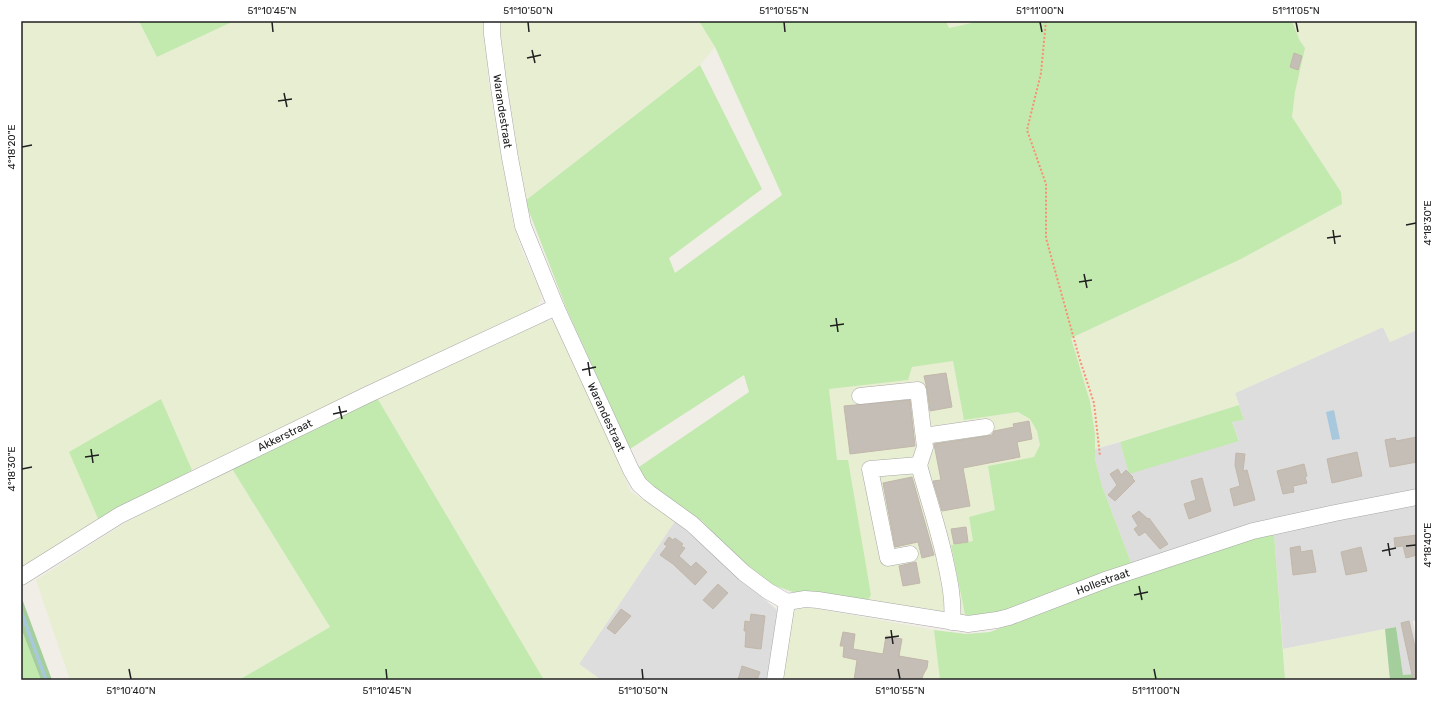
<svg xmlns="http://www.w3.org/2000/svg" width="1438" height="701" font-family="Rubik,sans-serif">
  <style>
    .residential { fill: #dedddd }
    .farmland { fill: #e8eed2 }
    .grass { fill: #c2e9ae }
    .forest { fill: #a4cf9c }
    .water { fill: #a8c9dd }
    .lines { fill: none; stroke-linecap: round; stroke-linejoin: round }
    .stream { stroke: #a8c9dd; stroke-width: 3.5 }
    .building { fill: #c5beb6; stroke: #c2b7a9 }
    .minor-casing { stroke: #a7a7a7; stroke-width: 17 }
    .path { stroke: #f79171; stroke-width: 2; stroke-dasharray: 2 2; stroke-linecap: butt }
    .minor { stroke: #fff; stroke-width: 16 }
    .ticks { fill: none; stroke: #202020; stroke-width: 1.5 }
    .labels { text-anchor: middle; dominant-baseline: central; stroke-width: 3.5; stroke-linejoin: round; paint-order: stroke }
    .street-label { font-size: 11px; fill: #202020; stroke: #fff }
    .neatline { fill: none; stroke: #202020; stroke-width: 1.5 }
    .ticks-label { font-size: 10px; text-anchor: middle; fill: #202020 }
  </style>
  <rect width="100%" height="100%" fill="#f0eee6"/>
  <path class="residential" d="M1383,327L1390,342L1417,330V620L1413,621L1417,647V674L1403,676L1396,627L1283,649L1274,533L1132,565L1102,486L1095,459V449L1120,442L1129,473L1239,440L1232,422L1244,420L1235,393Z
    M675,521L777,610L770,673L768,680H601L579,664Z"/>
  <path class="farmland" d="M21,21H139L157,57L234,21H487L488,79L513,223L522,251L540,290L541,299L535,308L192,470L161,399L100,523L21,571V134L22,133L21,131Z
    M499,21H699L715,47L700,65L525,201L500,50Z
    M946,21H981L949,29Z
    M1292,21H1417V330L1390,342L1383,327L1235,393L1239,405L1095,449V434L1071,338L1241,259L1342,204L1341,192L1292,117L1300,41Z
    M544,320L554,321L559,328L631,492L675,521L579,664L601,680H544L376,396Z
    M953,361L964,420L1018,412L1030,419L1037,431L1040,445L1034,458L988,466L995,510L969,517L973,541L966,619L867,601L847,460H837L829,389L908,380L912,367Z
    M231,467L330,627L239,680H70L36,580L123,524Z
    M808,607L934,630L940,680H780L791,614L797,609Z
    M1385,629L1390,680H1285L1283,649Z"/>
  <path class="grass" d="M139,21H234L157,57Z
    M699,21H946L949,28L981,21H1292L1300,41L1305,48L1295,92L1292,117L1341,192L1342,204L1241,259L1071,338L1090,402L1095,434V459L1102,486L1132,565L988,617L966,619L951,545L973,541L969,517L995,510L988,466L1034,457L1040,445L1037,431L1030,419L1018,412L964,420L953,361L912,367L908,380L829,389L837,460H848L871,595L867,601L796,593L770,584L747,569L702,521L647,484L636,469L749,392L744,375L630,449L567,310L525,201L700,65L762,189L669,258L675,273L782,195L715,47Z
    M376,396L544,680H239L330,627L231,467Z
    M161,399L192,470L100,523L69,452Z
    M1239,405L1244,420L1232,422L1239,441L1129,474L1120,442Z
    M1274,533L1285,680H940L934,630L966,634L990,632L1184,559Z
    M21,628L41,680H21Z"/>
  <path class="forest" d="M21,596L52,680H41L21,628Z
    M1396,627L1403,675L1417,674V680H1390L1385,629Z"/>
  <path class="water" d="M1334,410L1340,439L1332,440L1326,412Z"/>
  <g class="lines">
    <path class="stream" d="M21,611L46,680"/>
  </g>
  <path class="building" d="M1294,53L1302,56L1298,70L1290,67Z
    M946,373L952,407L930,411L927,389L924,376Z
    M910,400L915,446L850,454L844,406Z
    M1029,421L1032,439L1017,442L1020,457L963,468L970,506L942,511L933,481L941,480L934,444L987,436L992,435L994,431L1014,427L1013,424Z
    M1417,437V462L1390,467L1385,440L1395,438L1396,441Z
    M1357,452L1362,476L1332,483L1327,459Z
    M1236,453L1245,454L1243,471L1247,470L1255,500L1234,506L1230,489L1240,486L1235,465Z
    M1304,464L1307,476L1305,477L1307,483L1293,486L1294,492L1283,494L1277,471Z
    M1118,469L1121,475L1126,470L1133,477L1132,478L1135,481L1115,501L1108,495L1117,485L1110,474Z
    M912,477L934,555L922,558L918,542L895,547L883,483Z
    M1202,478L1211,511L1189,519L1184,504L1196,500L1191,481Z
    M1139,511L1148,519L1149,518L1168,544L1160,549L1145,532L1139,536L1134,529L1138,526L1132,516Z
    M966,527L968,542L954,544L951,529Z
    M1417,535V555L1406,558L1403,546L1395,547L1394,538Z
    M669,537L673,540L675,538L683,544L681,546L685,548L679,556L691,567L696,562L707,572L695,585L673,564L660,555L667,546L664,544Z
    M1300,546L1301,552L1312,550L1316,572L1293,575L1290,548Z
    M1361,547L1367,571L1346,575L1341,552Z
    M916,562L920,583L903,586L899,566Z
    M718,584L728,593L713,609L703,600Z
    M621,609L631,616L615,634L607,628Z
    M751,614L765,616L761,649L745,647L746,631H744L745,621L750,622Z
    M1409,621L1417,655V679H1413L1401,623Z
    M843,632L855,634L853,649L883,654L886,636L902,639L899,656L928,661L927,668L923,675L922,680H854L857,660L843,657L844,646H840Z
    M742,666L760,672L757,680H738Z"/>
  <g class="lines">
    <defs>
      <g id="minor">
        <path id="s1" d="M492,21V34L499,88L510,158L523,226L556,307L631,470L639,484L649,493L692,524L744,573L768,591L787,602"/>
        <path d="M860,396L918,390L925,447L919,465"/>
        <path d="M924,436L986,427"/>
        <path d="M910,554L888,558L870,469L919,465C927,495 937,524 944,555C949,578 954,598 952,622"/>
        <path id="s2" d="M21,577L120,515L367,395L556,307"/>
        <path id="s3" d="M787,602L805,599L818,600L968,624L997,620L1009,617L1108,579L1253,531L1335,513L1417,497"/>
        <path d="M775,680L787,602"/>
      </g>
    </defs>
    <use href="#minor" class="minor-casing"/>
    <path class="path" d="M1046,21L1041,73L1027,130L1046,184V238L1079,357L1094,403L1100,456"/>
    <use href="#minor" class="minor"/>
  </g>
  <path class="ticks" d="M272,22L273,32M528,22L529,32M784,22L785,32M1040,22L1042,32M1296,22L1298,32M532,50L535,63M527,58L541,55M284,93L287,107M278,101L292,99M22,147L32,145M1406,225L1416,223M1333,230L1335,244M1327,238L1341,236M1084,274L1087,288M1079,282L1092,280M836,318L838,332M830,326L844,324M588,362L590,376M582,370L596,367M339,406L342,419M333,414L347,411M91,449L93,463M85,457L99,455M22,469L32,467M1388,543L1390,556M1406,546L1416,545M1382,551L1396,548M1139,586L1142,600M1134,595L1148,592M891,630L893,644M885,638L899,636M129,669L131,679M386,669L387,679M642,669L643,679M898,669L900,679M1154,669L1156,679"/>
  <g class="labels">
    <g class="street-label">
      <text stroke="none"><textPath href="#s1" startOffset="91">Warandestraat</textPath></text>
      <text stroke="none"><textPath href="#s1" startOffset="416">Warandestraat</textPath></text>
      <text stroke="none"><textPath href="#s2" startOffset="300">Akkerstraat</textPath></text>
      <text stroke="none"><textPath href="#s3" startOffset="325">Hollestraat</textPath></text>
    </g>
  </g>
  <rect width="1438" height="701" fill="none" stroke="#ffffff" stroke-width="44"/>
  <rect x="22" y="22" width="1394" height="657" class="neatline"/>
  <g class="ticks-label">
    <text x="272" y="14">51°10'45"N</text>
    <text x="528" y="14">51°10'50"N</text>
    <text x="784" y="14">51°10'55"N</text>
    <text x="1040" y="14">51°11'00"N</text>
    <text x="1296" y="14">51°11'05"N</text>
    <text transform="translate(11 147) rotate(-90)" y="4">4°18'20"E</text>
    <text transform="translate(1427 223) rotate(-90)" y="4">4°18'30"E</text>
    <text transform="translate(11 469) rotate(-90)" y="4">4°18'30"E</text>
    <text transform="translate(1427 545) rotate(-90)" y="4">4°18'40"E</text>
    <text x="131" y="694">51°10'40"N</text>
    <text x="387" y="694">51°10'45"N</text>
    <text x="643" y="694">51°10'50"N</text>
    <text x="900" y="694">51°10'55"N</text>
    <text x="1156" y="694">51°11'00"N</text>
  </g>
</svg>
